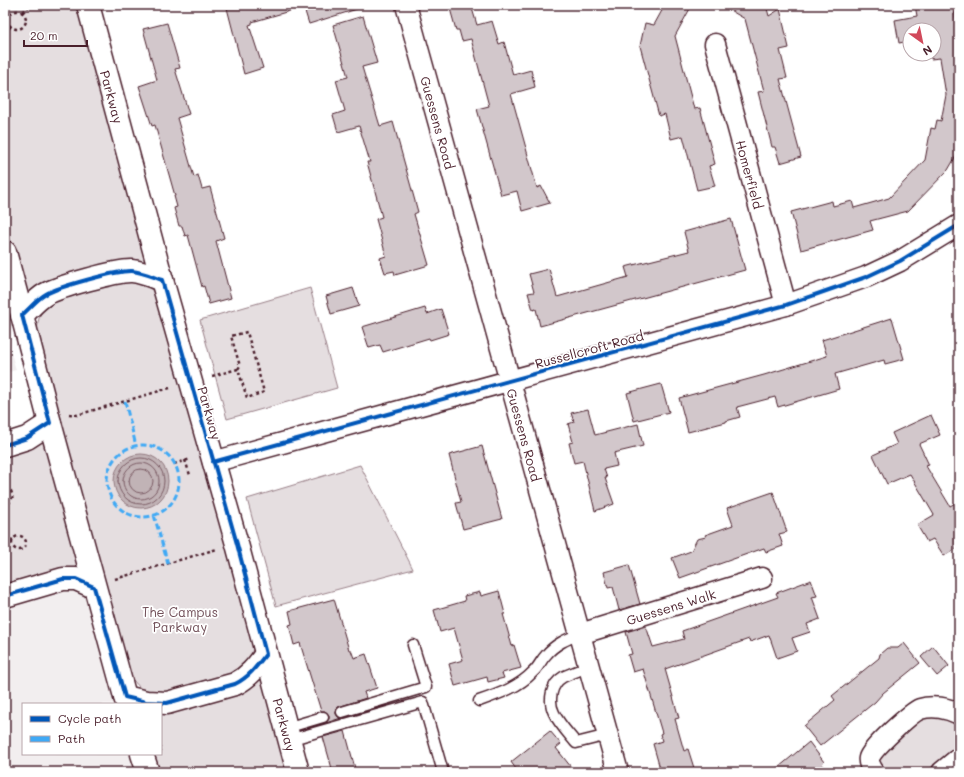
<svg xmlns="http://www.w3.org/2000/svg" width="964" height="777" font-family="Mali,sans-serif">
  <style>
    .built { fill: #f2eeef }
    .green { fill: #e5dee0; stroke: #987e86 }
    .water { fill: #c1b3b6; stroke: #91787e }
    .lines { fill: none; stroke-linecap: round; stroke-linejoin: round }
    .shore { stroke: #7a5a63; stroke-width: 1 }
    .building { fill: #d2c7cb; stroke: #4a1f2b }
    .lane-casing { stroke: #4a1f2b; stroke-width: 13 }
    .street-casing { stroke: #4a1f2b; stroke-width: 23 }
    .secondary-casing { stroke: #4a1f2b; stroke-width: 25 }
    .path { stroke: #4a1f2b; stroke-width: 2.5; stroke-dasharray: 3 3; stroke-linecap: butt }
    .lane { stroke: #fff; stroke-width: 10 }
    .street { stroke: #fff; stroke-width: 20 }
    .secondary { stroke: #fff; stroke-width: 22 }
    .quiet { stroke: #3fa9f5; stroke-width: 3; stroke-dasharray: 6 3; stroke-linecap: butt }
    .cycleway-casing { stroke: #fff; stroke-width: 6 }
    .cycleway { stroke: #0057b8; stroke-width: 4 }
    .labels { text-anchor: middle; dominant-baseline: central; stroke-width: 3.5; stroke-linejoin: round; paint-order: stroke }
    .street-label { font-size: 13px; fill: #4a1f2b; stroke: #fff }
    .park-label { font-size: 13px; fill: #714f58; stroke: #fff }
  </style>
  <rect width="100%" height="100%" fill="#fff"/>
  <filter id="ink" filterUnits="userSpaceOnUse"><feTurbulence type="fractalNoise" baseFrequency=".025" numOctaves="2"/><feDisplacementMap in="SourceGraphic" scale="8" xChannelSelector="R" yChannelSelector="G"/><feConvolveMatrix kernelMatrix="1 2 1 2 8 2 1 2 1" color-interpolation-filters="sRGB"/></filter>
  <g filter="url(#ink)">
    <path class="built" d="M5,333L16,370L5,373Z
      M94,587L127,704H23V754H142L148,772H5V596Z"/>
    <path class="green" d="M5,5H78L148,263L31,295L24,294L5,226Z
      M125,279C142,283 151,285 160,301L253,641V649L249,660L233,676L165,695H152L141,689L132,679L125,663L37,335C38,317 39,312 53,299Z
      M310,288L337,388L227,419L200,320Z
      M44,437L79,571L5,586V453Z
      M360,465L413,569L276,606L247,499Z
      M256,680H262L287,772H156L151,754H161V711Z
      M937,714L959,722V749L935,772H880L876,755L909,723Z"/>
    <path class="water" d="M114 481a27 27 0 1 1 54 0a27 27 0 1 1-54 0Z"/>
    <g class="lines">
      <path class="shore" d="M118 481a23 23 0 1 1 46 0a23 23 0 1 1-46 0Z
        M123 481a18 18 0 1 1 36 0a18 18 0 1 1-36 0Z
        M129 481a12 12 0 1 1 24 0a12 12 0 1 1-24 0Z"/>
    </g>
    <path class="building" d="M237,5H292L293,10L252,22V24L249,25L263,68L244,74L227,8Z
      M303,5H357V9L309,24Z
      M449,5H471L477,25L492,21L499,44L504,42L513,75L531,70L535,87L511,94L537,188L541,186L550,203L522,211L517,191L501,195L477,109L489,106L471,39L462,41L459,30H456Z
      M665,5H692L675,36L694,109L700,108L715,164L709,166L715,186L697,190L683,136L671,139L665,114L659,116L640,46L645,23L654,25Z
      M721,5H766L769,16L780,9L789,48L780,50L787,78L780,79L801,157L780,163L775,147H772L758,92L764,91L745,19Z
      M915,5H953L957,27L959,26V151L948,170L908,211L870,221L873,230L801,250L791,212L832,201L833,206L852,201L854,208L889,198L925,160L931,128L935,129L937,120L941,121L946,95L940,58L931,59L930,54H934V30H910V41L899,43L895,20L917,16Z
      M363,16L377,63L362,67L380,126L393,122L418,212L414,214L429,265L395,275L394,271L385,273L380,258L386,256L376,219L382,217L367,162H370L359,126L338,132L333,115L345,111L336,80L348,77L333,25Z
      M167,23L180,68L175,69L189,114L177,118L194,177L198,175L202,189L210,187L224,238L216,241L231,298L209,304L204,286L202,287L188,235L185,236L182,226H179L174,208L177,207L174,196H175L155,125L152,126L139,86L157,80L143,29Z
      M731,219L745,270L540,326L536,309L533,310L528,293L534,292L529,274L549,269L557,297L628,277L625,267L689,251L684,232Z
      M353,288L359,306L331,314L326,296Z
      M425,308L427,314L441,309L449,334L430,340L429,338L383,352L380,345L369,348L362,327Z
      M892,318L904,359L885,364L884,360L835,374L839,389L778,407L775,397L737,407L740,417L726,421V422L688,432L679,398L764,375L827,356L822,340Z
      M661,384L669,412L634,421L627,393Z
      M588,409L595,435L638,424L643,446L614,453L617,466L604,469L607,478H605L614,504L595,511L583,461L574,463L569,443L573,442L568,424L574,422L571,413Z
      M931,415L940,435L919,444L929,465L926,466L950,506L959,501V547L944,556L933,539L927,542L917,525L934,515L910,474L887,484L873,455L897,444L892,433Z
      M482,446L502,519L463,529L456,503L461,502L449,455Z
      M773,492L787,532L779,534L783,546L766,552L764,548L680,578L672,558L691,551L697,539L706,537L705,535L733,525L727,508Z
      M629,565L640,604L619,610L613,587L608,588L604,572Z
      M811,580L817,596L812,597L820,619L807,624L810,632L792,638L797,651L777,658L769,635L750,642L749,639L665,669L679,718L675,719L684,751L688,749L694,768L680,772H661L653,744L662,741L660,734L662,733L643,669L633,672L628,655L632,654L626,632L646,626L653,647L684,639L682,631L778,597L776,593Z
      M499,591L505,614H503L512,646L514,645L521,668L502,673L504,678L488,682L487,677L455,686L449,664L463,660L454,628L440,632L434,610L465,601L464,596L480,592L481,596Z
      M334,599L349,650H351L354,658L366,654L377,688L364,692L366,698L338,707L336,711V714L338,717L341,718L326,723L329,719V715L325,711H321L300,643L294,645L289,625L292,624L289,611Z
      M904,643L920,663L883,693L875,702L820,746L804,726L835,700L832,696L879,658L880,654L887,648H898Z
      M933,646L949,666L937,676L921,657Z
      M345,731L356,772H333L323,737Z
      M550,731L561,744L556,748L575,772H518L511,762Z
      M809,742L824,762L822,764L829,772H773Z"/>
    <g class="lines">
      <defs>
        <path id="lane" d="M589,666C581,670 571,673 563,677C551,684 548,701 554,713C559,724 569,734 576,743L608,735
          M479,701C499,694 519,687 533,672C539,667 541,660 546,655C555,644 567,639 580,634
          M342,712L426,687L413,645
          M286,728L323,717
          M289,740L423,702L443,772"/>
        <g id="street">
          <path id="s1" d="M406,5L618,772"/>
          <path id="s2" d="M715,44L786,305"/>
          <path d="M213,462L786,305L866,277L900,261L959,225"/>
          <path id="s3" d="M580,634L762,578"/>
          <path d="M874,772C871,768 868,762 869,758C871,749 912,712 920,709C933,705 948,708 959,714"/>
          <path d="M942,772L959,758"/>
        </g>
        <g id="secondary">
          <path id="s4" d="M88,5L162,280L237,544L298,772"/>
          <path d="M5,252L22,315L50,423L127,704"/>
          <path d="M22,315C30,308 37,299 46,294C58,287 118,270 132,271C143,272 153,277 162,280"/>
          <path d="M5,445L27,438L50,423"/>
          <path d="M5,596L63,579H76L94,587"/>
          <path d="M125,697L146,702L167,703L235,684C249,677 257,666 266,654"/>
          <path d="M142,754L148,772"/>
        </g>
      </defs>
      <use href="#lane" class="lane-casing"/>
      <use href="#street" class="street-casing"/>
      <use href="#secondary" class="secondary-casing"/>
      <path class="path" d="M8 20a9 9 0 1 1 18 0a9 9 0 1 1-18 0Z
        M23,12L30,5
        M5,33L10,27
        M212,376L238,369L247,398L264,392L247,332L231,336L240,366L238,369
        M69,414L77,415L170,388
        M185,460L190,475
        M174,464L191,459
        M5,489L11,491L13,496L10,502L5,503
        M12 543a7 7 0 1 1 14 0a7 7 0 1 1-14 0Z
        M5,538L13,540
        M115,579L217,549"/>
      <use href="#lane" class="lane"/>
      <use href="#street" class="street"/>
      <use href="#secondary" class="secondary"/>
      <path class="quiet" d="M125,401L136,446
        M107 481a36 36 0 1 1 72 0a36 36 0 1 1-72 0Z
        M154,515L168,564"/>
      <defs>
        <path id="cycleway" d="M5,445L27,438L50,423L22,315C30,308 37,299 46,294C58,287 118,270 132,271C143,272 153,277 162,280L237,544L266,654C257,666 249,677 235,684L167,703L146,702L125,697L94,587L76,579H63L5,596
          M213,462L786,305L866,277L900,261L959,225"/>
      </defs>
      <use href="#cycleway" class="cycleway-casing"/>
      <use href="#cycleway" class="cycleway"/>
    </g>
  </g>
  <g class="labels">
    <g class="street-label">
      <text stroke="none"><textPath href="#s4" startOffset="95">Parkway</textPath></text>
      <text stroke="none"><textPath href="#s1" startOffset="122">Guessens Road</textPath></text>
      <text stroke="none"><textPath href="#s2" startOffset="135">Homerfield</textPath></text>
      <text transform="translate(589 349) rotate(-15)">Russellcroft Road</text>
      <text transform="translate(210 413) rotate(74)">Parkway</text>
      <text stroke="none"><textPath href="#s1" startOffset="446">Guessens Road</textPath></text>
      <text stroke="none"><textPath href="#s3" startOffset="95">Guessens Walk</textPath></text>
      <text stroke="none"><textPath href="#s4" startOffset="746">Parkway</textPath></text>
    </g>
    <g class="park-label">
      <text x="180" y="611">The Campus<tspan x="180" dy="15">Parkway</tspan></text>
    </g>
  </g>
  <rect width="964" height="777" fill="none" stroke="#fff" stroke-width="20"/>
  <rect x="10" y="10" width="944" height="757" fill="none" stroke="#4a1f2b" stroke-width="1.5" filter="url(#ink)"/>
  <rect x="22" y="703" width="140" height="52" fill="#ffffff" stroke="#b7a5aa"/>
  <rect x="30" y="716" width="20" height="6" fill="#0057b8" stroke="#b7a5aa"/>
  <text x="58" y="723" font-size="12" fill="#4a1f2b">Cycle path</text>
  <rect x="30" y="736" width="20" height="6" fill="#3fa9f5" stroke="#b7a5aa"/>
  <text x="58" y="743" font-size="12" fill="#4a1f2b">Path</text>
  <g transform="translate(922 42) rotate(147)"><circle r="19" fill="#ffffff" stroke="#b7a5aa"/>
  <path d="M0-3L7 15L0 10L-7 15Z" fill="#d1495b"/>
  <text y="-6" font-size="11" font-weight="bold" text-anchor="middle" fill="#4a1f2b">N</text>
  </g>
  <path d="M24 40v6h63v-6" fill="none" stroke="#4a1f2b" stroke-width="2"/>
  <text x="30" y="40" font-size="12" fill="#4a1f2b" stroke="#ffffff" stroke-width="3" paint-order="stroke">20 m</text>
</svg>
